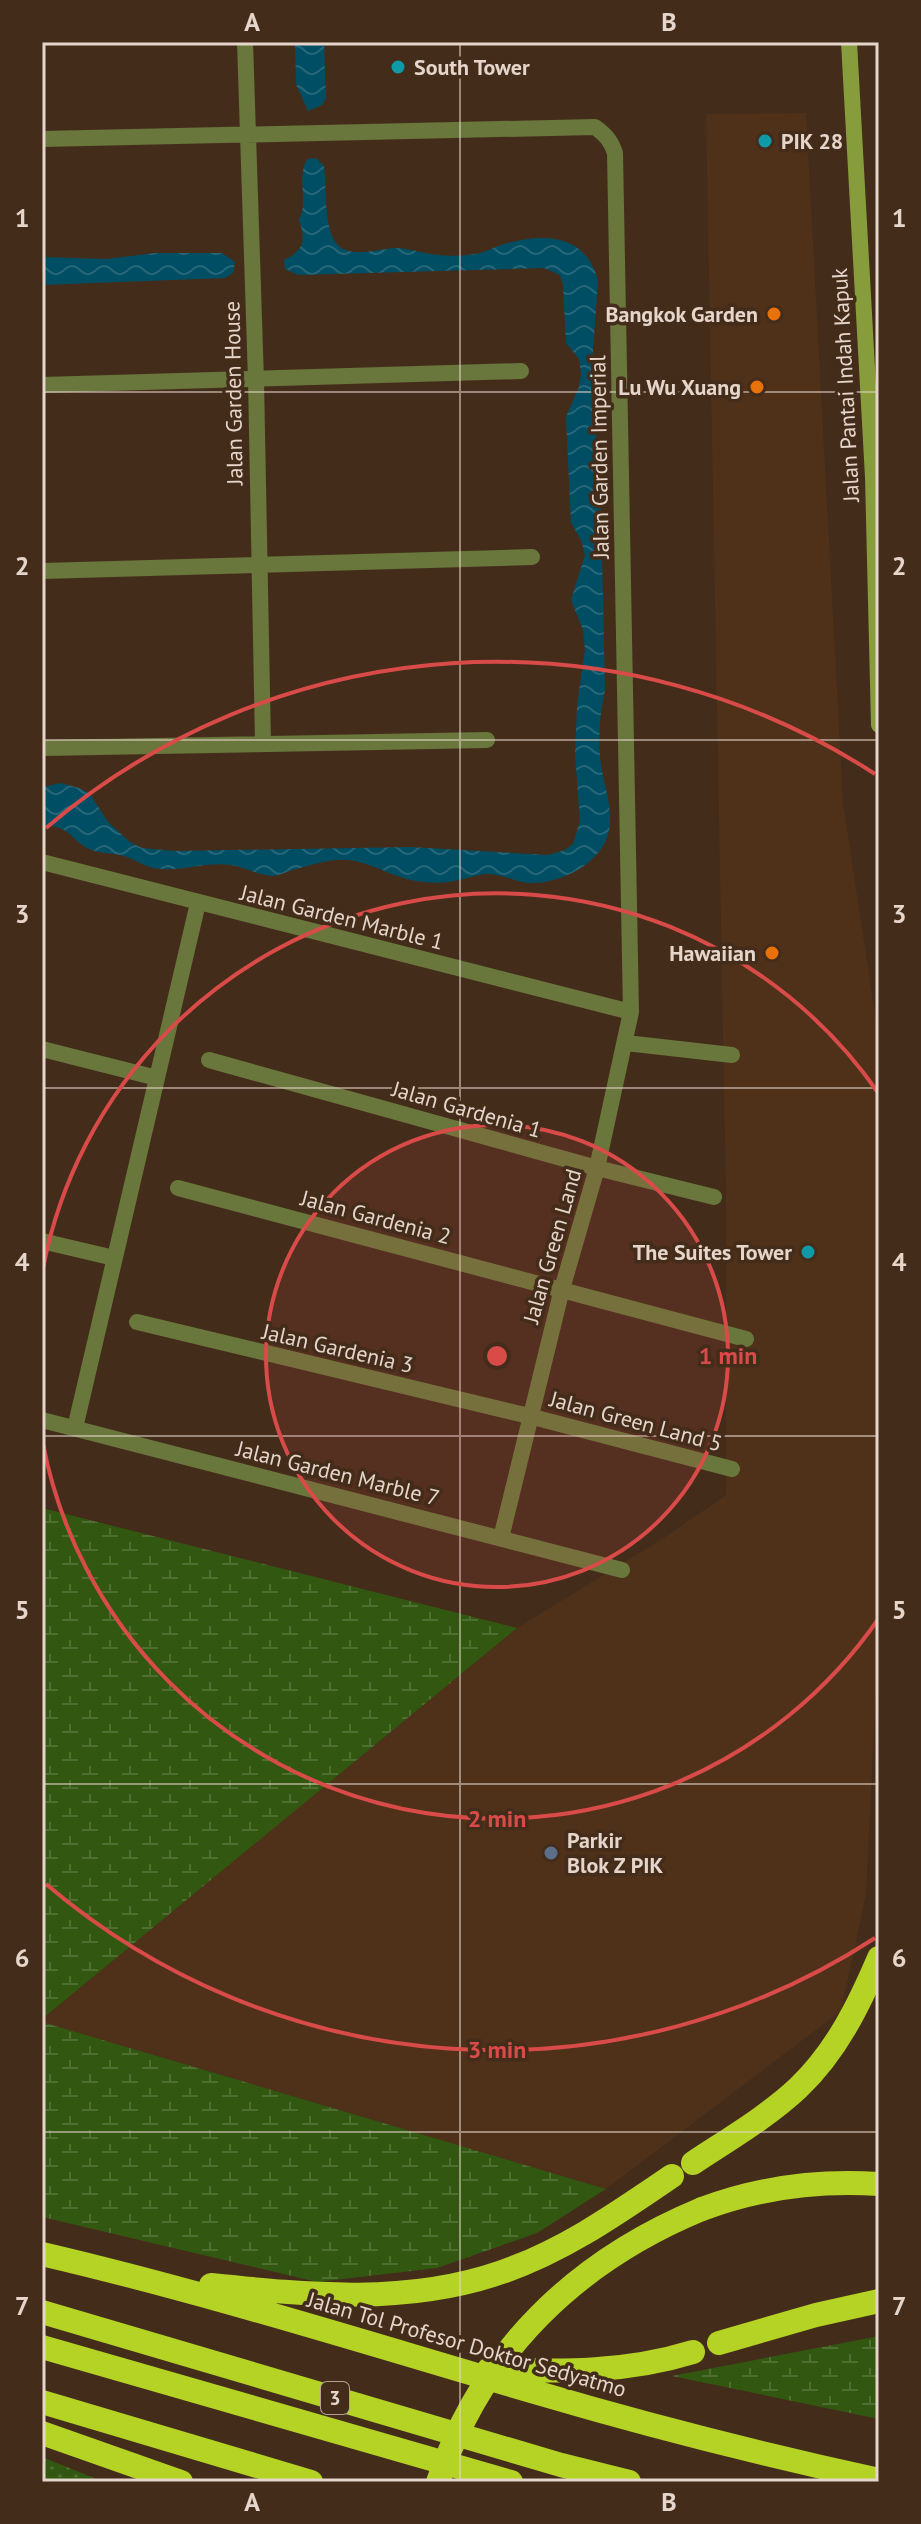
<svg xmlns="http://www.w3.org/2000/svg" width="921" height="2524" font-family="'PT Sans',sans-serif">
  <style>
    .built { fill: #4f311a }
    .grass { fill: url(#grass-dots) }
    .wetland { fill: url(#wetland-marsh) }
    .water { fill: url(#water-waves) }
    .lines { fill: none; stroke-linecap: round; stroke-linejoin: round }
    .minor { stroke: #69763c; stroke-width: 16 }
    .secondary { stroke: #879c3a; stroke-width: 16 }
    .motorway { stroke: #b4d324; stroke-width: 24 }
    .motorway-bridge { stroke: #b4d324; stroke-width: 24 }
    .grid { fill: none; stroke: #e5d5ca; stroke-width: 2; stroke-opacity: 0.55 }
    .ring { fill: none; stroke: #d94b48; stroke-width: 4 }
    .culture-dot { fill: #0f9aa8; stroke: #442c1a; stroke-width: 3 }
    .food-dot { fill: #e8710a; stroke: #442c1a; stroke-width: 3 }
    .service-dot { fill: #5c6f8a; stroke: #442c1a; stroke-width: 3 }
    .labels { text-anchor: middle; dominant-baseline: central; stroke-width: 7; stroke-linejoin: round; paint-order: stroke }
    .shield { fill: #442c1a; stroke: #b5a295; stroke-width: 2 }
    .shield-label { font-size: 20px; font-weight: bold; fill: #e5d5ca }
    .poi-label { font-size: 22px; font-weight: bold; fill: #e5d5ca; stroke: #442c1a; text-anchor: end }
    .street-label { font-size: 22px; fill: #e5d5ca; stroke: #442c1a }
    .centre { fill: #d94b48; stroke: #442c1a; stroke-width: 4 }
    .ring-label { font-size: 24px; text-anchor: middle; font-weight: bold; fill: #d94b48; stroke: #442c1a; stroke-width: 7; stroke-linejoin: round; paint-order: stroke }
    .neatline { fill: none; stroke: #e5d5ca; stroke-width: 3 }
    .grid-label { font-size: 26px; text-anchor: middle; font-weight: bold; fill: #e5d5ca }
  </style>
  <defs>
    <pattern id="grass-dots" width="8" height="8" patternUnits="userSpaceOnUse" patternTransform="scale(2)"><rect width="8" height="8" fill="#315710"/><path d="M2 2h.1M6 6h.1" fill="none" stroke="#4f6e31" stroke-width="1.8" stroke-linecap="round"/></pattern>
    <pattern id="wetland-marsh" width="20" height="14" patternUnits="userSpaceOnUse" patternTransform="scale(2)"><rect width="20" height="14" fill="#315710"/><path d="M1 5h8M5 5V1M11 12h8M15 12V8" fill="none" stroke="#4f6e31"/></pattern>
    <pattern id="water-waves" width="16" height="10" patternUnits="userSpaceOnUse" patternTransform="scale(2)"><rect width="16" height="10" fill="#004e64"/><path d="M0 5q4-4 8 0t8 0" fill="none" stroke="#256779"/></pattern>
  </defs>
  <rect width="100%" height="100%" fill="#442c1a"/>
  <path class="built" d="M806,113L843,803L879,1040V1629L866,1894L841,2011L606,2189L42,2022V2019L517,1628L664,1538L726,1495V1197L706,114Z"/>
  <path class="grass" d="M42,2457L104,2482H42Z"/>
  <path class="wetland" d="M42,1508L517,1628L42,2019Z
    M42,2022L606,2189L537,2233L437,2268L317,2282L42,2217Z
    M879,2336V2419L672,2376Z"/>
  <path class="water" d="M295,42H324L326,98L322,105L308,111L296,84Z
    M316,158L324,166C327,187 323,228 337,244C350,259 378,249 395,248C406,248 415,251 425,253C441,256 459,257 475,254C484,253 494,247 504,244C543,233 586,233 598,281L591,377L592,408L600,461L605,691C600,712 598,735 600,757C602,782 615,809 608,835C599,865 559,884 530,883C516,883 504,874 489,874C477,874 466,879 454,881C440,884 425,883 411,880C390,876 371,862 348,860C328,858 309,866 289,871C284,873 277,876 272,876C258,875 244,867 231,865C205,861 179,873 153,868C142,865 134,859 124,856C113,853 100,854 89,849C68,838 71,826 42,825V787L61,783L79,788L90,794L108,822L130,842L142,848L175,851L410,847L548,855L565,850L573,844L580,821L575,754L577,706L585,649L583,630L571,600L585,555L581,540L571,523L566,417L579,387L581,373L579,359L566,343L563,284L560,275L544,268L298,275L285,269L284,260C304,251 306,240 299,220C309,201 296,180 307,159Z
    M156,253H222L235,262L233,273L225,278L42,285V257L106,259Z"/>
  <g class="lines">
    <path class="minor" d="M245,42L256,380L263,743
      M42,139L595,127C606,135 611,141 615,153L631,1012L597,1168L562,1289L501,1538
      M42,385L521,371
      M42,571L532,557
      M42,748L487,740
      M42,862L631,1012
      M626,1043L732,1055
      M42,1049L157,1078
      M209,1060L597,1168L714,1197
      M178,1188L746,1339
      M42,1241L114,1258
      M137,1322L529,1416L732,1469
      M42,1420L622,1570
      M75,1428L198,903"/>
    <path class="secondary" d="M849,42L873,477L879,725"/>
    <path class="motorway" d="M693,2163C729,2139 767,2117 798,2088C836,2052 859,2005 879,1958
      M702,2209C758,2188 819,2180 879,2184
      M42,2254C209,2293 373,2345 538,2393C650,2426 765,2455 879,2480
      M211,2285C309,2295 407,2305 502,2272C564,2251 619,2212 672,2176
      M42,2312L561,2465L629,2482
      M719,2343L816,2315L879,2301
      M42,2347L511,2482
      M489,2369C560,2372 625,2373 693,2352
      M42,2402L311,2482
      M42,2433L181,2482"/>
    <path class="motorway-bridge" d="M438,2482C482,2351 576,2261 702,2209"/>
  </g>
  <path class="grid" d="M460,42V2482M42,392H879M42,740H879M42,1088H879M42,1436H879M42,1784H879M42,2132H879"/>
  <circle cx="497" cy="1356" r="231" fill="#d94b48" fill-opacity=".12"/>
  <g class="ring">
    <circle cx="497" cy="1356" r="231"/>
    <path d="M879 1618A463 463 0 0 1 43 1444M43 1268A463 463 0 0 1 879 1094"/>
    <path d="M875 1938A694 694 0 0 1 46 1884M46 828A694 694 0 0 1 875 774"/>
  </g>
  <g class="culture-dot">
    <circle cx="398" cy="67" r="8"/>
    <circle cx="765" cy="141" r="8"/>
    <circle cx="808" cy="1252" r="8"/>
  </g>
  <g class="food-dot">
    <circle cx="774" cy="314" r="8"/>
    <circle cx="757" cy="387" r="8"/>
    <circle cx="772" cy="953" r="8"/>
  </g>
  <circle class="service-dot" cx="551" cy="1853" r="8"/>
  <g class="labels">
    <rect class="shield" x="321" y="2382" width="28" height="32" rx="6"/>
    <g class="shield-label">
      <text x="335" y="2398">3</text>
    </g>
    <g class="poi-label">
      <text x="414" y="67" text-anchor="start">South Tower</text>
      <text x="781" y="141" text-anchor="start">PIK 28</text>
      <text x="758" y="314">Bangkok Garden</text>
      <text x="741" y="387">Lu Wu Xuang</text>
      <text x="756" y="953">Hawaiian</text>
      <text x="792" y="1252">The Suites Tower</text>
      <text x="567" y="1840" text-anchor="start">Parkir<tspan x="567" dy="25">Blok Z PIK</tspan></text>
    </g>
    <g class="street-label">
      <text transform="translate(845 385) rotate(-93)">Jalan Pantai Indah Kapuk</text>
      <text transform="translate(233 393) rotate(-91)">Jalan Garden House</text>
      <text transform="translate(599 457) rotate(-91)">Jalan Garden Imperial</text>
      <text transform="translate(342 917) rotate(14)">Jalan Garden Marble 1</text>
      <text transform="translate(467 1109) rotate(16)">Jalan Gardenia 1</text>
      <text transform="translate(376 1217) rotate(15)">Jalan Gardenia 2</text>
      <text transform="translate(552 1246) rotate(-74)">Jalan Green Land</text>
      <text transform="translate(338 1348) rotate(13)">Jalan Gardenia 3</text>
      <text transform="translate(636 1421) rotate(15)">Jalan Green Land 5</text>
      <text transform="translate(338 1473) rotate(14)">Jalan Garden Marble 7</text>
      <text transform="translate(467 2344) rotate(16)">Jalan Tol Profesor Doktor Sedyatmo</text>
    </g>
  </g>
  <circle cx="497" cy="1356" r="12" class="centre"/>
  <g class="ring-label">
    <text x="728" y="1364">1 min</text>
    <text x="497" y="1827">2 min</text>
    <text x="497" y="2058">3 min</text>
  </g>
  <rect width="921" height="2524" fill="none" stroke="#442c1a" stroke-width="88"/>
  <rect x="44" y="44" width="833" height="2436" class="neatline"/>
  <g class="grid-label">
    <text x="252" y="31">A</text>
    <text x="669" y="31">B</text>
    <text x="22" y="227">1</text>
    <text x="899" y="227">1</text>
    <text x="22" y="575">2</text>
    <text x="899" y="575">2</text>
    <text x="22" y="923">3</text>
    <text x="899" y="923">3</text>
    <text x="22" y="1271">4</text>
    <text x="899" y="1271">4</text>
    <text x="22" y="1619">5</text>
    <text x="899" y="1619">5</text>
    <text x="22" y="1967">6</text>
    <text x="899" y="1967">6</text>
    <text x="22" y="2315">7</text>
    <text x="899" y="2315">7</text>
    <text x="252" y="2511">A</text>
    <text x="669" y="2511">B</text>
  </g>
</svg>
